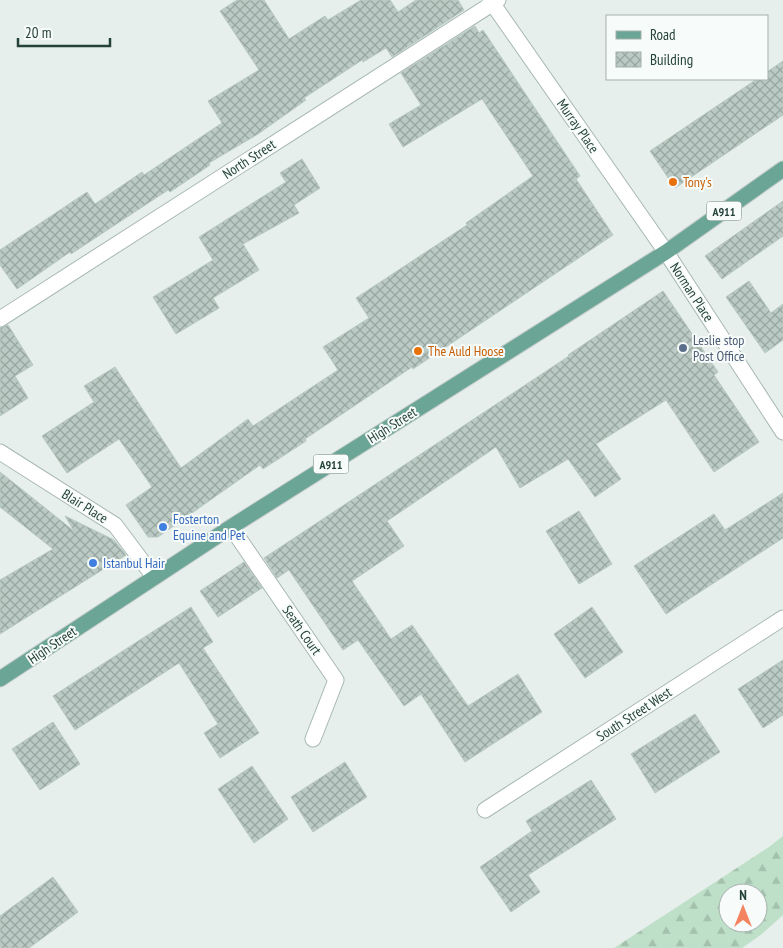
<svg xmlns="http://www.w3.org/2000/svg" width="783" height="948" font-family="'PT Sans Narrow',sans-serif">
  <style>
    .forest { fill: url(#forest-firs); fill-rule: evenodd }
    .building { fill: url(#building-cross-hatch); stroke: #b8c9c2 }
    .lines { fill: none; stroke-linecap: round; stroke-linejoin: round }
    .lane-casing { stroke: #a8b8b2; stroke-width: 17 }
    .street-casing { stroke: #a8b8b2; stroke-width: 17 }
    .primary-casing { stroke: #c2cac8; stroke-width: 17 }
    .lane { stroke: #fff; stroke-width: 15 }
    .street { stroke: #fff; stroke-width: 15 }
    .primary { stroke: #6aa596; stroke-width: 15 }
    .food-dot { fill: #e8710a; stroke: #f7fbf9; stroke-width: 2 }
    .service-dot { fill: #5c6f8a; stroke: #f7fbf9; stroke-width: 2 }
    .shop-dot { fill: #3f7fe0; stroke: #f7fbf9; stroke-width: 2 }
    .labels { text-anchor: middle; dominant-baseline: central; stroke-width: 4; stroke-linejoin: round; paint-order: stroke }
    .shield { fill: #f7fbf9; stroke: #637a73; stroke-width: 1 }
    .shield-label { font-size: 12px; font-weight: bold; fill: #24423a }
    .street-label { font-size: 14px; fill: #24423a; stroke: #f7fbf9 }
    .food-label { font-size: 14px; fill: #c56008; stroke: #f7fbf9; text-anchor: start }
    .service-label { font-size: 14px; fill: #4e5e75; stroke: #f7fbf9; text-anchor: start }
    .shop-label { font-size: 14px; fill: #366cbe; stroke: #f7fbf9; text-anchor: start }
  </style>
  <defs>
    <pattern id="forest-firs" width="22" height="20" patternUnits="userSpaceOnUse" patternTransform="scale(1.25)"><rect width="22" height="20" fill="#bfe0c8"/><path d="M5 1l3.5 6h-7zM16 11l3.5 6h-7z" fill="#a4c1ad"/></pattern>
    <pattern id="building-cross-hatch" width="8" height="8" patternUnits="userSpaceOnUse" patternTransform="scale(1.25)"><rect width="8" height="8" fill="#bbcac4"/><path d="M0 0l8 8M0 8l8-8" fill="none" stroke="#98a6a0"/></pattern>
  </defs>
  <rect width="100%" height="100%" fill="#e6efeb"/>
  <path class="forest" d="M783,836V915L762,934L742,948H614L769,847ZM728,893H758V923H728Z"/>
  <path class="building" d="M237,0H264L289,39L325,16L328,20L361,0H390L398,12L416,0H458L464,10L392,57L386,48L363,62L362,60L304,98L306,100L258,134L209,163L210,165L170,192L168,190L71,254L70,252L17,289L0,265V250L87,192L95,204L142,172L144,175L222,123L208,101L259,70L220,11Z
    M475,26L479,33L483,30L580,176L576,179L613,235L413,369L412,367L305,439L306,441L263,469L260,465L158,537H148L126,505L152,487L119,439L67,473L42,436L94,402L84,386L115,367L181,468L248,419L253,426L338,370L323,347L369,318L356,298L467,225L466,223L533,176L482,99L403,147L389,124L421,105L401,73Z
    M783,61V115L675,188L650,151L757,79H767V72Z
    M302,159L320,188L294,205L299,213L243,244L259,270L213,298L219,308L176,334L153,297L213,260L199,237L286,182L280,173Z
    M783,201V236L722,279L705,256Z
    M749,281L771,313L783,304V340L765,353L726,297Z
    M663,291L718,372L714,375L759,442L714,472L666,400L596,444L621,479L595,497L568,459L520,488L496,447L387,521L404,546L352,581L391,639L412,625L468,706L518,674L542,712L465,762L421,694L404,706L358,640L343,650L289,570L277,578L264,558L569,356L568,355Z
    M8,325L33,365L15,376L28,398L0,416V328Z
    M0,472L74,531L65,516L114,540L126,555L0,634V580L53,549L0,507Z
    M783,493V538L666,614L634,566L714,514L725,530Z
    M579,511L612,564L579,584L546,531Z
    M244,562L262,588L218,617L200,591Z
    M191,607L213,642L203,648L259,733L220,758L204,733L218,724L179,663L75,730L53,696Z
    M592,607L623,652L585,678L554,634Z
    M783,660V715L763,728L738,689Z
    M695,714L720,752L655,793L631,754Z
    M53,722L80,764L40,790L12,749Z
    M345,762L367,797L313,832L291,797Z
    M252,766L288,819L254,843L218,789Z
    M591,780L616,819L528,875L540,892L511,912L480,867L532,831L526,821Z
    M53,877L78,912L29,948H0V916Z"/>
  <g class="lines">
    <defs>
      <path id="lane" d="M231,527L336,680L313,739"/>
      <path id="street" d="M490,0L666,252L783,432
        M0,319L498,0
        M0,452L115,525L154,577
        M485,810L783,618"/>
      <path id="primary" d="M0,679L231,527L666,252L783,169"/>
    </defs>
    <use href="#lane" class="lane-casing"/>
    <use href="#street" class="street-casing"/>
    <use href="#primary" class="primary-casing"/>
    <use href="#lane" class="lane"/>
    <use href="#street" class="street"/>
    <use href="#primary" class="primary"/>
  </g>
  <g class="food-dot">
    <circle cx="673" cy="182" r="5"/>
    <circle cx="418" cy="351" r="5"/>
  </g>
  <circle class="service-dot" cx="683" cy="348" r="5"/>
  <g class="shop-dot">
    <circle cx="163" cy="527" r="5"/>
    <circle cx="93" cy="563" r="5"/>
  </g>
  <g class="labels">
    <g class="shield">
      <rect x="706.5" y="201.5" width="35" height="19" rx="4"/>
      <rect x="313.5" y="454.5" width="35" height="19" rx="4"/>
    </g>
    <g class="shield-label">
      <text x="724" y="211">A911</text>
      <text x="331" y="464">A911</text>
    </g>
    <g class="street-label">
      <text transform="translate(578 126) rotate(55)">Murray Place</text>
      <text transform="translate(249 159) rotate(-33)">North Street</text>
      <text transform="translate(692 292) rotate(57)">Norman Place</text>
      <text transform="translate(392 425) rotate(-32)">High Street</text>
      <text transform="translate(85 506) rotate(32)">Blair Place</text>
      <text transform="translate(302 630) rotate(55)">Seath Court</text>
      <text transform="translate(52 645) rotate(-34)">High Street</text>
      <text transform="translate(634 714) rotate(-33)">South Street West</text>
    </g>
    <g class="food-label">
      <text x="683" y="182">Tony's</text>
      <text x="428" y="351">The Auld Hoose</text>
    </g>
    <g class="service-label">
      <text x="693" y="340">Leslie stop<tspan x="693" dy="16">Post Office</tspan></text>
    </g>
    <g class="shop-label">
      <text x="173" y="519">Fosterton<tspan x="173" dy="16">Equine and Pet</tspan></text>
      <text x="103" y="563">Istanbul Hair</text>
    </g>
  </g>
  <rect x="606" y="15" width="162" height="65" fill="#f7fbf9" stroke="#a3b1ad"/>
  <rect x="616" y="31" width="25" height="8" fill="#6aa596" stroke="#a3b1ad"/>
  <text x="650" y="40" font-size="15" fill="#24423a">Road</text>
  <rect x="616" y="52" width="25" height="15" fill="url(#building-cross-hatch)" stroke="#a3b1ad"/>
  <text x="650" y="65" font-size="15" fill="#24423a">Building</text>
  <g transform="translate(743 908)"><circle r="24" fill="#f7fbf9" stroke="#a3b1ad"/>
  <path d="M0-4L9 19L0 12L-9 19Z" fill="#f4845f"/>
  <text y="-8" font-size="14" font-weight="bold" text-anchor="middle" fill="#24423a">N</text>
  </g>
  <path d="M18 38v8h92v-8" fill="none" stroke="#24423a" stroke-width="2.5"/>
  <text x="25" y="38" font-size="15" fill="#24423a" stroke="#f7fbf9" stroke-width="4" paint-order="stroke">20 m</text>
</svg>
